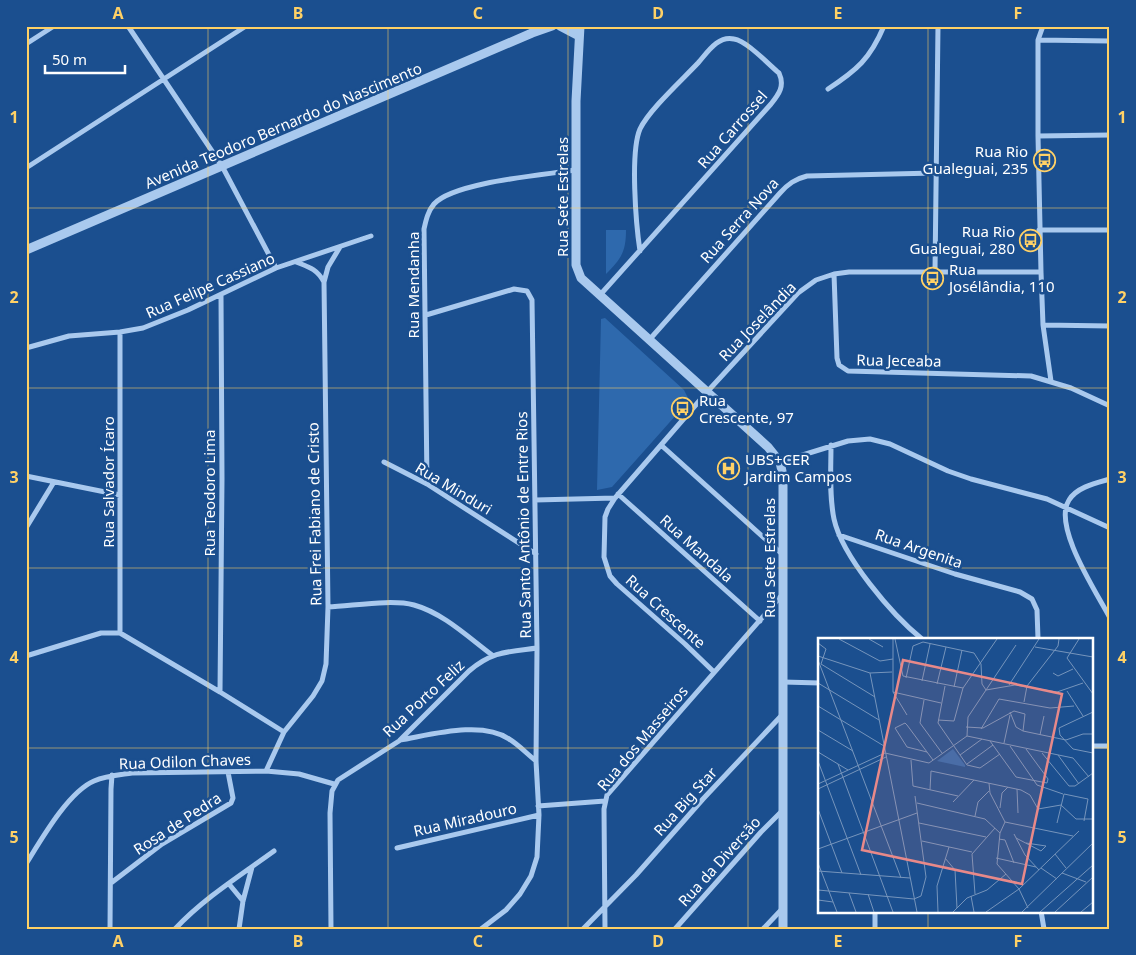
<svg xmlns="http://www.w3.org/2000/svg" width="1136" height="955" font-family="'Noto Sans',sans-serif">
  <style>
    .green { fill: #2e69ad }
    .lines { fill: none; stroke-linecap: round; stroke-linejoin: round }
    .minor { stroke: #a9c9ee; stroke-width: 5 }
    .tertiary { stroke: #a9c9ee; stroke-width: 9 }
    .grid { fill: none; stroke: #ffd166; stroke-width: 1; stroke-opacity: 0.55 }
    .labels { text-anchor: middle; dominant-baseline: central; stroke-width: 5; stroke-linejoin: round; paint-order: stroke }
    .street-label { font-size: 15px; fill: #fff; stroke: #1b4f8f }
    .poi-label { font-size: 15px; fill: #fff; stroke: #1b4f8f; text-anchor: start }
    .inset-road { fill: none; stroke: #7695bc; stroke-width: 1 }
    .view { fill: #e88989; fill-opacity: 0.15; stroke: #e88989; stroke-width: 2.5 }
    .inset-edge { fill: none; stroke: #fff; stroke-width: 2.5 }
    .neatline { fill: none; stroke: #ffd166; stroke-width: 2 }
    .grid-label { font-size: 16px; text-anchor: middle; font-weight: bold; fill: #ffd166 }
  </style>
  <rect width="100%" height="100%" fill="#1b4f8f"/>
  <path class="green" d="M606,230H626C626,252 621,259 606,274Z
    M605,318L684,390L688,398L685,405L612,487L597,490L601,319Z"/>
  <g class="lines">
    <path class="minor" d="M128,26L222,166L276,268
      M1043,26L1038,40V136L1041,272L1043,325L1051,381
      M1038,40L1110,41
      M26,44L54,26
      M828,89C857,70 870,59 884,26
      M1038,136L1110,135
      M26,168L246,26
      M1039,230H1110
      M296,262C309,267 317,269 324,282
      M935,271L938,26
      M834,274L837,358L839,365L848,371L1031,376L1071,388L1110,406
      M600,295L771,104C779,94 785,86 779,73C768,64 747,41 734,39C718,35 707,53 698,63C682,80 649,110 640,129C630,152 636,225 640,251
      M426,315L514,289L527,291L532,300L537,648L536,761L539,815L537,857L531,876L520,894L506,910L481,929
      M1043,325L1110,326
      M650,339L780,193C788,184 795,179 807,176L935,173
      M26,348L69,336L120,332L143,328L188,310L276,268L371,236
      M661,445L782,554
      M831,445C831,469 829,495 834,519C842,556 892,615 922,639
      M384,462L427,484L536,554
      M780,462L848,441L870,439L890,444L948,471L971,479L1047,499L1110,528
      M26,476L120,495
      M1110,479C1096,483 1077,487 1069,500C1052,526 1097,593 1110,618
      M427,484L424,229C426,220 428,211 434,204C454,182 544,175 575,170
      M618,494L760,621
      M535,500L615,498
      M26,528L54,482
      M839,535L955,574L1020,592L1032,599L1037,610L1038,639
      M328,607C353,606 391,599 414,605C443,613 468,637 492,655
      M120,633V332
      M26,656L101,633H120L220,692L284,732
      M714,672L685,644L617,584L610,576L604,557L605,517L608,509L615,498L707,392L798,293L816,280L834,274L849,272H1041
      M783,682L820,683
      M220,692L222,479L221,295
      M400,740C430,735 482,720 509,739C519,745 527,754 536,761
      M1092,746H1110
      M334,784L299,774L266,771L284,732L313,696L322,681L326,664L328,607L324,282L328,267L340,247
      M538,806L605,801
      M397,848L539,815
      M26,864C41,840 68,792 94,781C106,776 119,775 132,773L266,771
      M111,883L162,844L231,803L233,798L228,772
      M229,884L243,901
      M875,911V929
      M1041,911L1044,929
      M110,929L111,789L112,775
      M175,929C204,898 241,875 274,851
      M239,929L243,901L252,867
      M331,929L330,813L332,791L338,780L399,741L469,671C493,651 507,652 537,648
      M583,929L636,875L703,799L782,715
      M605,929L604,809L607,795L782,595
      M675,929L761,832L782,811
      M763,929L783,908"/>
    <path class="tertiary" d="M560,26L579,36
      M580,26L576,101V265L581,278L768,447L780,462L783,476V929
      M26,250L532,33L552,26"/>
  </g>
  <path class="grid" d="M208,26V929M388,26V929M568,26V929M748,26V929M928,26V639M26,208H1110M26,388H1110M26,568H1110M26,748H820M1092,748H1110M928,911V929"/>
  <defs>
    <symbol id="bus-ring" viewBox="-11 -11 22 22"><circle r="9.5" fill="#1b4f8f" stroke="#ffd166" stroke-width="1.5"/><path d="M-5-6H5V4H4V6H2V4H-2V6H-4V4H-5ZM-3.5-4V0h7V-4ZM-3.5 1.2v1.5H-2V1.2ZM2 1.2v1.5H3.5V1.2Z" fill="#ffd166"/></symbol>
    <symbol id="hospital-ring" viewBox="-11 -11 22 22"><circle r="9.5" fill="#1b4f8f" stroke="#ffd166" stroke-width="1.5"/><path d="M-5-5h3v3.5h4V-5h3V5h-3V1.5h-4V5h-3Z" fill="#ffd166"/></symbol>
  </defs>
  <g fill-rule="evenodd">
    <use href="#bus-ring" x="1032" y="148" width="25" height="25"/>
    <use href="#bus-ring" x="1018" y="228" width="25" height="25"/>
    <use href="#bus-ring" x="920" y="266" width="25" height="25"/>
    <use href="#bus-ring" x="670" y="396" width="25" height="25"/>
    <use href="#hospital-ring" x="716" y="456" width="25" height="25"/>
  </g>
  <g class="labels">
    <g class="street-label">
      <text transform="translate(283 125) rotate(-23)">Avenida Teodoro Bernardo do Nascimento</text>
      <text transform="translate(732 129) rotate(-49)">Rua Carrossel</text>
      <text transform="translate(562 197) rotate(-90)">Rua Sete Estrelas</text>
      <text transform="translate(739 220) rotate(-48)">Rua Serra Nova</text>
      <text transform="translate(210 285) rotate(-24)">Rua Felipe Cassiano</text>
      <text transform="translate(413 285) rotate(-90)">Rua Mendanha</text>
      <text transform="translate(757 321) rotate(-46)">Rua Joselândia</text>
      <text transform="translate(899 360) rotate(1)">Rua Jeceaba</text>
      <text transform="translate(108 482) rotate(-90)">Rua Salvador Ícaro</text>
      <text transform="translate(454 488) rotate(31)">Rua Minduri</text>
      <text transform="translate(209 493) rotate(-90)">Rua Teodoro Lima</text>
      <text transform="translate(314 514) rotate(-91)">Rua Frei Fabiano de Cristo</text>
      <text transform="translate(523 525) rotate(-91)">Rua Santo Antônio de Entre Rios</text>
      <text transform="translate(697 548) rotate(42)">Rua Mandala</text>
      <text transform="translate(919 548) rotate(19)">Rua Argenita</text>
      <text transform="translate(769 558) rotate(-90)">Rua Sete Estrelas</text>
      <text transform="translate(666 611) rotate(42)">Rua Crescente</text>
      <text transform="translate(423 698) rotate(-43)">Rua Porto Feliz</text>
      <text transform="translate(642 738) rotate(-50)">Rua dos Masseiros</text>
      <text transform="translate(185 761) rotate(-2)">Rua Odilon Chaves</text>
      <text transform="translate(685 801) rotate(-48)">Rua Big Star</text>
      <text transform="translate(465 819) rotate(-13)">Rua Miradouro</text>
      <text transform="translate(177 823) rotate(-33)">Rosa de Pedra</text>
      <text transform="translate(719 861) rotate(-48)">Rua da Diversão</text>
    </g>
    <g class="poi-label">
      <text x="1028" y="151" text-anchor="end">Rua Rio<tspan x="1028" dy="17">Gualeguai, 235</tspan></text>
      <text x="1015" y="231" text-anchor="end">Rua Rio<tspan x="1015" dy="17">Gualeguai, 280</tspan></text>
      <text x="949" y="269">Rua<tspan x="949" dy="17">Josélândia, 110</tspan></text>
      <text x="699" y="400">Rua<tspan x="699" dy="17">Crescente, 97</tspan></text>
      <text x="745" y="459">UBS+CER<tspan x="745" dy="17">Jardim Campos</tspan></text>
    </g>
  </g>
  <g transform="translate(818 638)">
    <rect width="275" height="275" fill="#1b4f8f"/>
    <path d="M135,111L147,127V129L119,123Z" fill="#2e69ad"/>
    <path class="inset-road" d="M21,1L62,23L75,21M51,1L65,9M75,1V54L89,77M77,1L85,38L145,50M261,1L249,20L275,56M0,5L8,11L3,26M217,9L275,19M0,18L52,35L74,34M0,22L83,240M3,26L57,59M52,35L99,274M235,35L240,38L255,31M88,40L95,8L105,4L156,15L163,26L164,46L168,52L197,47L239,54L265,45M104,43L112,6M0,45L61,82M119,46L128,9M191,47L221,1M127,48L120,85L149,127L162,130L182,116M136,49L144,12M249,53L265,78M75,54L123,65M106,62L102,85L124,115M206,64L209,48L240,8L241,1M0,68L66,108M192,74L198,89L205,93L248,102L265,96H275M120,82L136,83L145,50L179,1M148,89L165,90L196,73L207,76L205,93M163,91L181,61L232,70L256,68M0,92L35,113M222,97L226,78M149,98L150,79L198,7M172,103L198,139L229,145L230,141L208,111M186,105L192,77M192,108L219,147L245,156M255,111L242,97L241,90L275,74M255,111L275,115M0,114L30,132M109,114L89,109L77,90L87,85L89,87L109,114L115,122M224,115L251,148H257L275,135M142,117L164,101M240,117L261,146M93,122L95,148L140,158M0,123L43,237M20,126L75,274M149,126L175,107M171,145L172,155L187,184M0,146L67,115L111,125L149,98L255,120L271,139M0,151L68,119M199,151L200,175M112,152L113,133L203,152L212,157L220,171L243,167L258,181H275M135,164L156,142M99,165L167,181L182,195L187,184M182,170L184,155L190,149M0,171L24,235M157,178L160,164L171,153M187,184L255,198M101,185L168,199M239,185L246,156L270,161L266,183M182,195L179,226L201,251L210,270M196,196L207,217L221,232M198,200L223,213L228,208L208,205M181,201L187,202L196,225M104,203L154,214M0,211L99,175M237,216L248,230M127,220L137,232L139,270M178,220L218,229M0,225L19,274M223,230L239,241M0,233L92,240M244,235L268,244M0,252L96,261L103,258L108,239L97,158M31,255L38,274M50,256L56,274M157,256L154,216L177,190M153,258L156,274M0,262L15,264M120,274L119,248L131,209M135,274L149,260L169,252L188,236M168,274L201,251L261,193M204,274L275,205M222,274L275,227M237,274L275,239M263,274L275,264"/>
    <path class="view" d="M85,22L244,56L204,246L44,212Z"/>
    <rect width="275" height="275" class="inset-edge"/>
  </g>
  <rect width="1136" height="955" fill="none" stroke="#1b4f8f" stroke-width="55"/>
  <path d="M45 65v8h80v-8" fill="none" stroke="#ffffff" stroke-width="2.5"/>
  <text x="52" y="65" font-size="15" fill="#ffffff" stroke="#1b4f8f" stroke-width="4" paint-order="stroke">50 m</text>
  <rect x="28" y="28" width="1080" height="900" class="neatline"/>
  <g class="grid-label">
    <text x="118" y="19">A</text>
    <text x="298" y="19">B</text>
    <text x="478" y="19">C</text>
    <text x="658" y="19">D</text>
    <text x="838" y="19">E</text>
    <text x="1018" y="19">F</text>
    <text x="14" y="123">1</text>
    <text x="1122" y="123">1</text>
    <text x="14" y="303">2</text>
    <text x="1122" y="303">2</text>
    <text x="14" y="483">3</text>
    <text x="1122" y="483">3</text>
    <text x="14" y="663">4</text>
    <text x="1122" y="663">4</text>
    <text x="14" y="843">5</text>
    <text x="1122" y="843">5</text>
    <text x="118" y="947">A</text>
    <text x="298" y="947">B</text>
    <text x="478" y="947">C</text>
    <text x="658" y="947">D</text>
    <text x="838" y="947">E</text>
    <text x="1018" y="947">F</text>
  </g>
</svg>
